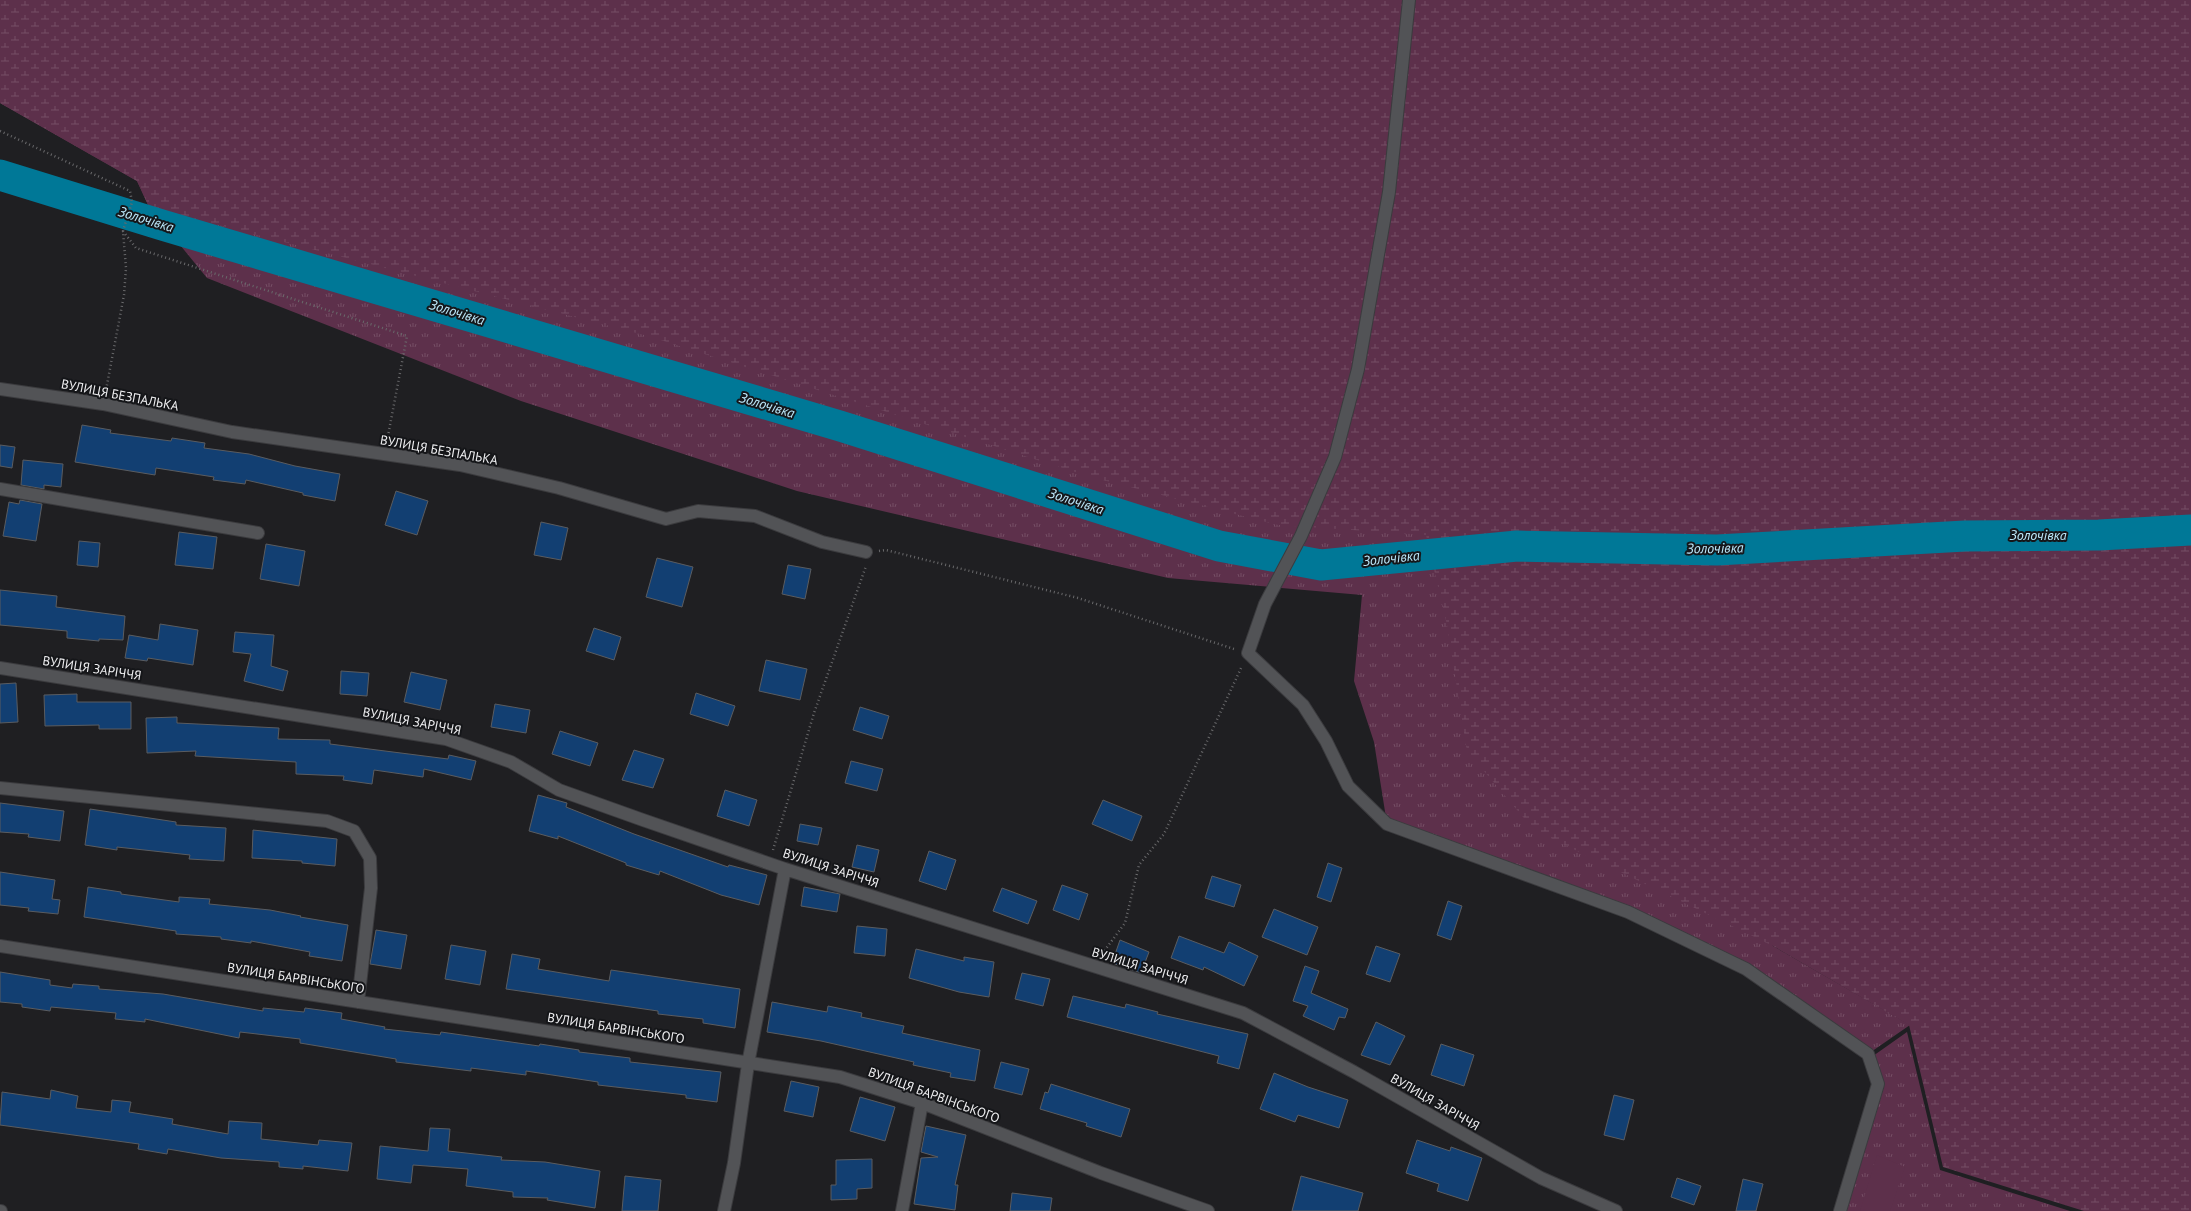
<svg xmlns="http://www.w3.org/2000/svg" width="2191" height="1211" font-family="'PT Sans',sans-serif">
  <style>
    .grass { fill: url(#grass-tufts) }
    .wetland { fill: url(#wetland-marsh) }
    .pitch { fill: #5d304b }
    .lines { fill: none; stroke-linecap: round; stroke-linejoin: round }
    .river { stroke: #007897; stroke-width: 31 }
    .building { fill: #123f72; stroke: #5a5c60 }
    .minor-casing { stroke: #3b3b3e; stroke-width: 14 }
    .path { stroke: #69696b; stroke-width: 2.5; stroke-dasharray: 1 3; stroke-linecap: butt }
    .minor { stroke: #525356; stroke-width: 12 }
    .labels { text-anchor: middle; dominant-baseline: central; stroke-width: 4; stroke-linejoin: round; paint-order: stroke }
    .street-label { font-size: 13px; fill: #eeeef0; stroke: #151619 }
    .water-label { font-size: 14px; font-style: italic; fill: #bbe7f9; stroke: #151619 }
  </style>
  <defs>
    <pattern id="grass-tufts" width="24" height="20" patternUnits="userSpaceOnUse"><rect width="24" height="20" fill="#5d304b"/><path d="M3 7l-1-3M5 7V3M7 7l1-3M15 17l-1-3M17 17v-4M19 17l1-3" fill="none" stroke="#754e65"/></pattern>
    <pattern id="wetland-marsh" width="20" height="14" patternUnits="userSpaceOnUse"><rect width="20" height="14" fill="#5d304b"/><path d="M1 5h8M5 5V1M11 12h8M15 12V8" fill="none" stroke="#754e65"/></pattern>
  </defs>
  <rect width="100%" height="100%" fill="#1f1f22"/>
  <path class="grass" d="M0,0L1449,502L1773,946L1910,1025L1868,1054L1746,969L1628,912L1387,824L1374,742L1354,681L1362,595L1168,578L797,491L521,401L207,278L149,207L137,181L0,103Z
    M1907,1032L1940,1170L2070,1211H1845L1883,1084L1873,1056Z"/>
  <path class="wetland" d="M0,0H2191V1211H2084L1943,1167L1909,1025L1773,946L1534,830L1467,751L1447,625L1426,535L1278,525L1091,477L648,336L149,207L137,181L0,103Z"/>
  <path class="pitch" d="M1877,1155L1905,1167L1890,1211H1860Z"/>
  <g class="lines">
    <path class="river" d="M0,175L162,225L840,426L1219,546L1321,565L1517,546L1717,550L1965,536L2099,535L2191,530"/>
  </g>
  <path class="building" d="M82,425L111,430L110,433L171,441L172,438L205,443L204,448L249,454L295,466L340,474L335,501L303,495V493L246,480L245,484L213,480L214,477L156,468L155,475L75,462Z
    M0,445L15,447L12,468L0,466Z
    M23,460L63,464L61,487L44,485V489L21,485Z
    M396,491L428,501L417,535L385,525Z
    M20,500L42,504L36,541L3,536L9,502L19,504Z
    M541,522L568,528L561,560L534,555Z
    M179,532L217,537L213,569L175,565Z
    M79,541L100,543L98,567L77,565Z
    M266,544L305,551L299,586L260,579Z
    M657,558L693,567L682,607L646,597Z
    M788,565L811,569L805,599L782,594Z
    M0,590L57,596L56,607L125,616L123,640L99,639V641L67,638V631L0,625Z
    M160,624L198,630L193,665L148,658L147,661L125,658L129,635L158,640Z
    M594,628L621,637L614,660L586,651Z
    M235,632L274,635L271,666L288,671L283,691L244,681L251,654L233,652Z
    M766,660L807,669L800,700L759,691Z
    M341,671L369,673L367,696L340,694Z
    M411,672L447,680L440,710L404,702Z
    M16,683L18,722L0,723V684Z
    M696,693L735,706L728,726L690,714Z
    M77,694V702H131V729H99V725L45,726L44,695Z
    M495,704L530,710L526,733L491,727Z
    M860,707L889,716L882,739L853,730Z
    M177,717V723L279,728L278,739L330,740V744L448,759L449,755L476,761L471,780L424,769L423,777L374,770L372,784L343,780L344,776L296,774V762L195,756L196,751L147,753L146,718Z
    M560,731L598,743L590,766L552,754Z
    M634,750L664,759L653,788L622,780Z
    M851,761L883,769L877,791L845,783Z
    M725,790L757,800L749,826L717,816Z
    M538,795L567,803L566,807L634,834L728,867L729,865L767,875L759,905L721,895L660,871L659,875L626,865V863L558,836V839L529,831Z
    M1103,800L1142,816L1132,841L1092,824Z
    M0,803L64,811L60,841L28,837L29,834L0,832Z
    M90,809L176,822V825L226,828L224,861L189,859L190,855L117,847V850L85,845Z
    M800,824L822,828L818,845L797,841Z
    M253,830L337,839L335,866L302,863V861L252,858Z
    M857,845L879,850L874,872L852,867Z
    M929,851L956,860L946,890L919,881Z
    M1328,863L1342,868L1331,902L1317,897Z
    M0,872L55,880L52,899L60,900L58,914L28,911L29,908L0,905Z
    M1212,876L1241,885L1234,907L1205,898Z
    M1062,885L1088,894L1079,920L1053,910Z
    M88,887L121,892V894L179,902V897L210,899L209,904L270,910L301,916L300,917L348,925L342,961L309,956L310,952L251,941V943L221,939V937L176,934V931L84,917Z
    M804,887L840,894L837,912L801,906Z
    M1002,888L1037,901L1028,924L993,911Z
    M1448,901L1462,906L1451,940L1437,935Z
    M1274,909L1318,927L1307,955L1262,937Z
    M857,926L887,929L885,956L854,953Z
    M376,930L407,935L401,969L370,964Z
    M1179,936L1224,953L1229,942L1258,956L1244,986L1204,967L1203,970L1171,958Z
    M1120,940L1149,952L1141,973L1112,963Z
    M451,945L486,951L480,985L445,979Z
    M1376,946L1400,954L1390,982L1366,974Z
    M916,949L964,961V957L994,962L989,997L959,992L909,978Z
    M512,954L540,959L538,969L609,981L611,970L740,989L735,1028L703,1023V1019L658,1014V1011L506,989Z
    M1305,966L1319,971L1311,993L1348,1009L1345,1018L1339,1017L1334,1030L1303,1016L1308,1006L1293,1001Z
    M0,972L50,980V985L72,988L73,984L99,986V989L163,994L263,1011V1008L304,1012L305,1008L342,1013L341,1019L385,1027L384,1029L440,1035L441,1032L539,1046L540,1044L579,1050V1052L630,1058V1062L721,1072L717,1102L686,1098V1095L598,1085V1082L526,1071V1075L471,1068V1071L396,1062V1059L300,1043V1039L240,1032L239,1038L145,1019V1022L115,1019L116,1013L51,1007L50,1011L22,1007V1004L0,1002Z
    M1022,973L1050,979L1043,1006L1015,999Z
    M1073,996L1125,1008L1126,1004L1158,1012L1157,1014L1248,1034L1239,1069L1217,1063L1219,1056L1067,1017Z
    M772,1002L827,1012L828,1006L862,1013L861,1017L904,1026L902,1033L980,1050L975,1081L950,1077L951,1073L913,1065L914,1062L821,1041L767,1032Z
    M1376,1022L1405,1036L1390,1065L1361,1055Z
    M1441,1044L1474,1055L1464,1086L1431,1075Z
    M1001,1062L1029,1069L1022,1095L994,1088Z
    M1274,1073L1308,1087L1348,1100L1339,1128L1298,1115L1295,1122L1260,1109Z
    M791,1081L819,1087L813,1117L784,1111Z
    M1051,1084L1130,1109L1121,1137L1086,1126L1087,1123L1040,1109L1045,1092L1048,1093Z
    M51,1090L78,1096L76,1108L111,1112L112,1100L131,1102L129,1112L173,1119L172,1124L228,1134L229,1121L262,1123L261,1139L318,1145L319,1140L352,1143L348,1171L303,1166V1169L279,1167V1162L221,1158L168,1149L167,1154L138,1149L139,1144L0,1125L2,1092L50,1099Z
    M1614,1095L1634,1100L1624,1140L1604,1135Z
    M860,1097L895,1107L885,1141L850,1131Z
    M926,1126L966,1135L955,1185H958L955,1210L914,1204L921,1158L938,1157L921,1152Z
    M430,1128L450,1129L448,1151L502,1157L501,1160L545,1162L600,1171L595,1208L547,1200L548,1198L513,1197V1192L466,1186L468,1169L413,1165L411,1183L377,1179L380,1146L428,1151Z
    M1417,1140L1450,1151L1451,1147L1482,1158L1468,1201L1437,1191L1439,1184L1406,1173Z
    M872,1159V1188L857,1189V1199L831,1200V1185H836V1160Z
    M625,1176L661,1180L658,1211H622Z
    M1301,1176L1363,1193L1358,1211H1292Z
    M1677,1178L1701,1186L1694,1205L1671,1197Z
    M1743,1179L1763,1184L1756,1211H1736Z
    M1012,1193L1052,1198L1050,1211H1010Z"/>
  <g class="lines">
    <defs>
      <path id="minor" d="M1409,0L1389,192L1358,369L1335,457L1301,536L1265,604L1248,653L1303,705L1326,741L1348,786L1387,824L1628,912L1746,969L1868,1054L1878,1084L1840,1211
        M0,389L103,404L232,432L460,465L559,488L666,519L698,511L755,516L822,542L866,552
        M0,489L258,533
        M0,668L446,739L511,762L559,790L643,820L785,869L1243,1013L1354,1072L1541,1178L1616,1211
        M0,788L327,821L354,831L370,858L371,888L358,1002
        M0,946L840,1077L922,1103L1101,1173L1208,1211
        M0,1211H1
        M724,1211L734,1163L748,1064L785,869
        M902,1211L922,1103"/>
    </defs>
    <use href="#minor" class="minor-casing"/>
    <path class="path" d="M0,131L130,191L132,202L123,231L126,268L124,295L106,390
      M123,231L136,248L407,336L387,441
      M879,551L886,550L1078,598L1234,649
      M773,850L814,713L866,566
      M1102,954L1125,923L1139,865L1164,834L1242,666"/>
    <use href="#minor" class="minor"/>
  </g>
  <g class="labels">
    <g class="street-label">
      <text transform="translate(120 395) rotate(11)">ВУЛИЦЯ БЕЗПАЛЬКА</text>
      <text transform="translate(439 450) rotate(10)">ВУЛИЦЯ БЕЗПАЛЬКА</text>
      <text transform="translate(92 668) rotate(9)">ВУЛИЦЯ ЗАРІЧЧЯ</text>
      <text transform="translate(412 721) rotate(11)">ВУЛИЦЯ ЗАРІЧЧЯ</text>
      <text transform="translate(831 868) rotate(18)">ВУЛИЦЯ ЗАРІЧЧЯ</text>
      <text transform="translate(1140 966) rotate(17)">ВУЛИЦЯ ЗАРІЧЧЯ</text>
      <text transform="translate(296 978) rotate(9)">ВУЛИЦЯ БАРВІНСЬКОГО</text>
      <text transform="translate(616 1028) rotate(9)">ВУЛИЦЯ БАРВІНСЬКОГО</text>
      <text transform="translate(934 1095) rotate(20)">ВУЛИЦЯ БАРВІНСЬКОГО</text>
      <text transform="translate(1435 1102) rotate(30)">ВУЛИЦЯ ЗАРІЧЧЯ</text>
    </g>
    <g class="water-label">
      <text transform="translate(146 219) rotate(17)">Золочівка</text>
      <text transform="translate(457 312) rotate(17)">Золочівка</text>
      <text transform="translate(767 405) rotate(17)">Золочівка</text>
      <text transform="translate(1076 501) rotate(18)">Золочівка</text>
      <text x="2038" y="535">Золочівка</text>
      <text transform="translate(1715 548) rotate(-1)">Золочівка</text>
      <text transform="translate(1391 558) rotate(-6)">Золочівка</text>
    </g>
  </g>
</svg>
